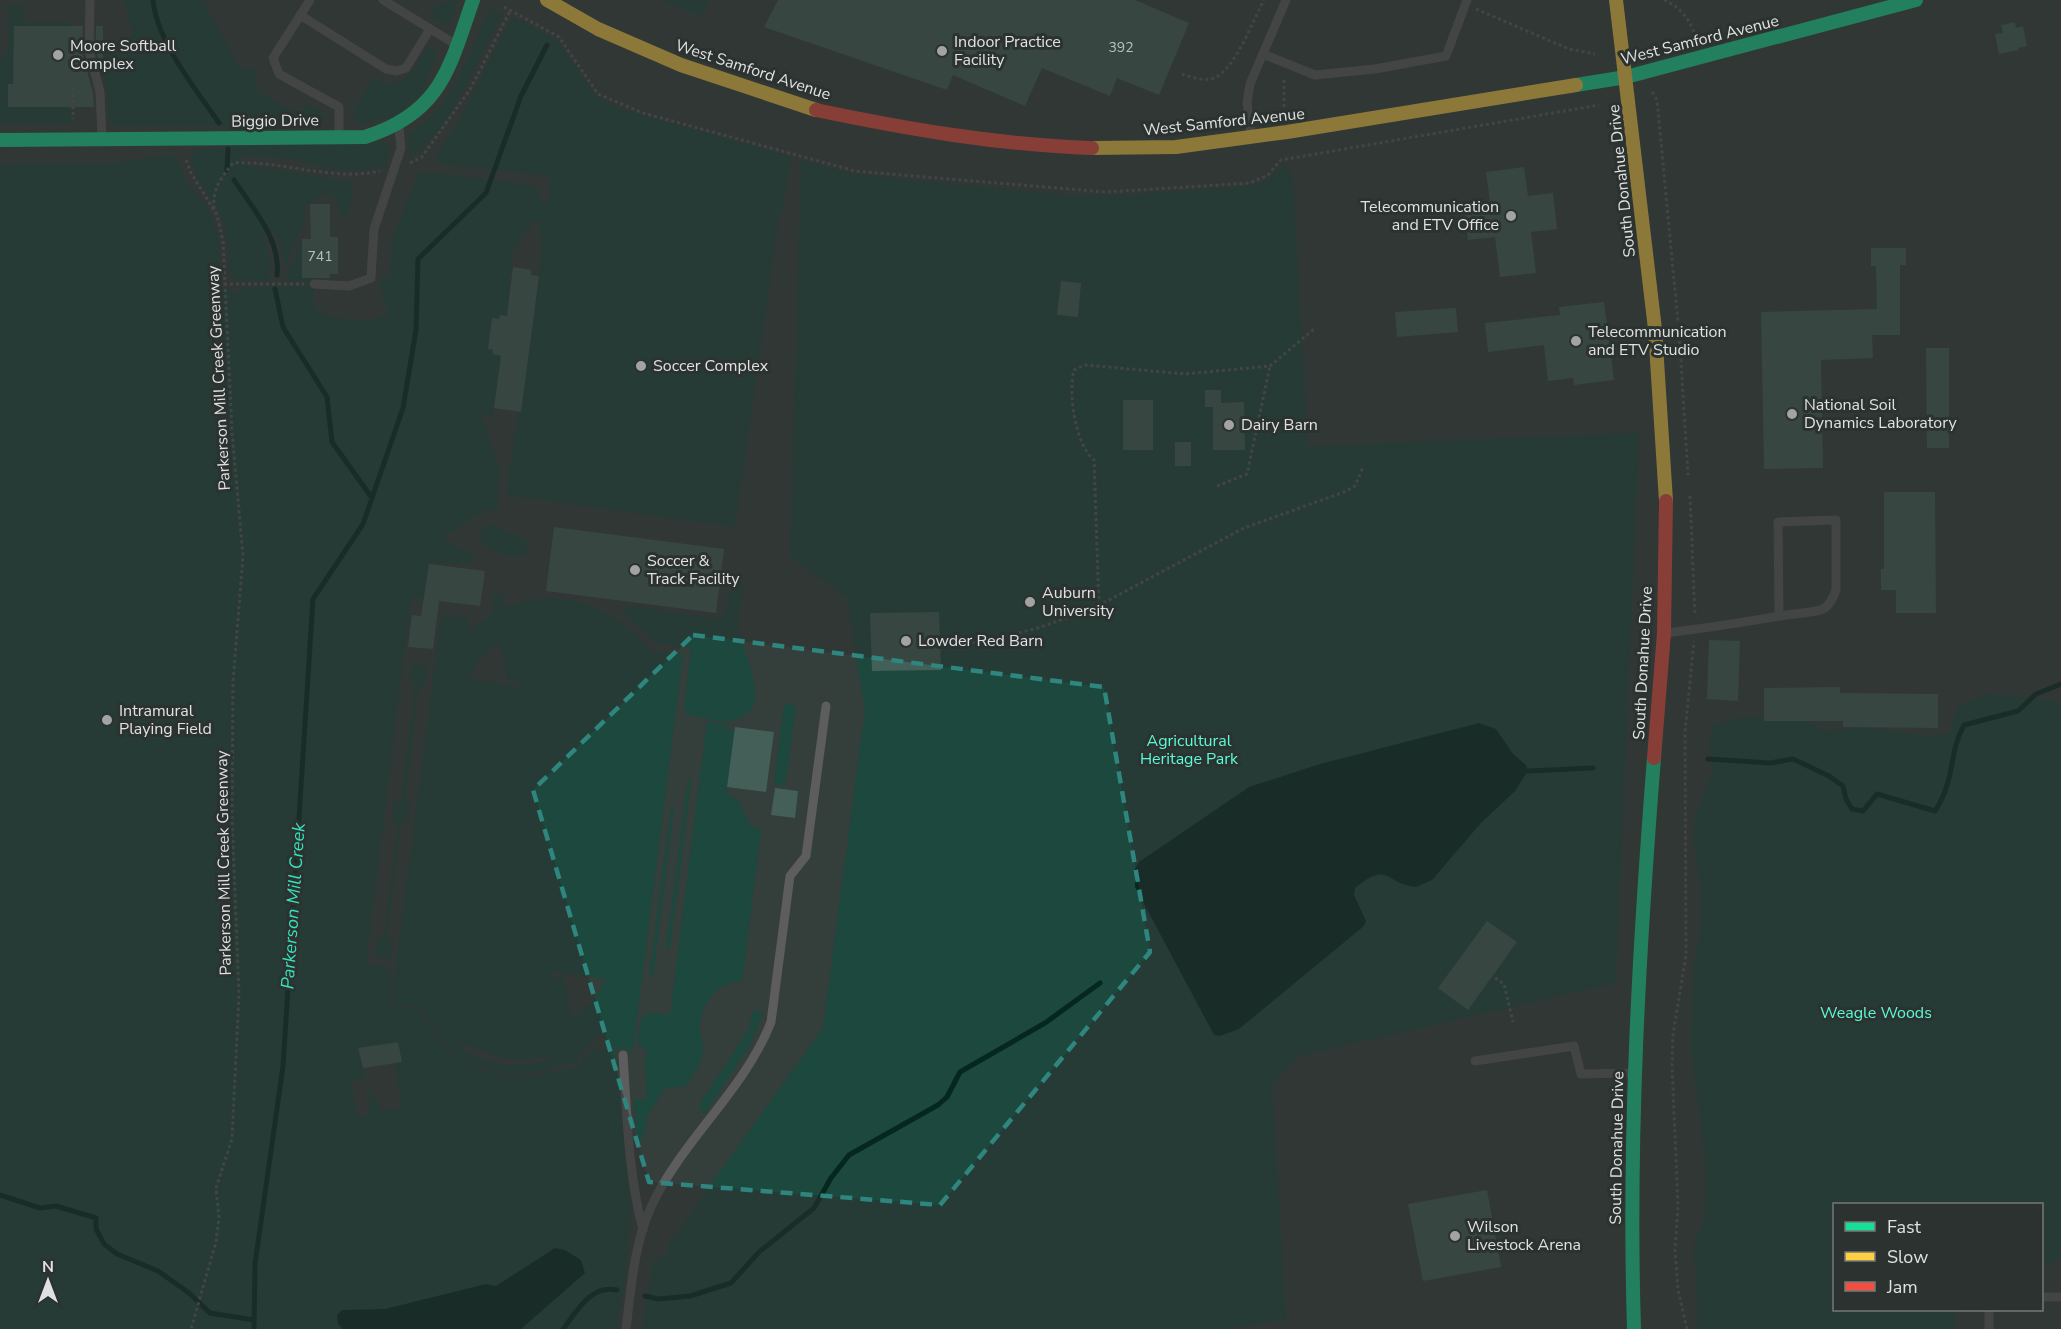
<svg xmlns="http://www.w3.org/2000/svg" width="2061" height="1329" font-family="'Nunito Sans',sans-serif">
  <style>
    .built { fill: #343e3b; fill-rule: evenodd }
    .green { fill: #1d483e; fill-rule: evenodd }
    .water { fill: #04271f }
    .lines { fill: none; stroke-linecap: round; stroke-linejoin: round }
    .stream { stroke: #04271f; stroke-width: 5 }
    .building { fill: #445f58 }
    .path { stroke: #5d5d5e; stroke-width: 3; stroke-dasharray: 3 3; stroke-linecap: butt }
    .lane { stroke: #5d5d5e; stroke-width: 9 }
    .fast { stroke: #16e098; stroke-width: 14 }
    .slow { stroke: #ffcf43; stroke-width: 14 }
    .jam { stroke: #f24e42; stroke-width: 14 }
    .marked { fill: none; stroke: #2e867f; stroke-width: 4.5; stroke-dasharray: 12 8; stroke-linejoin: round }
    .poi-dot { fill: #a1a4a3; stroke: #2c3230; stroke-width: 2 }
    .labels { text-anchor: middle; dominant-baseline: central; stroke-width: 6; stroke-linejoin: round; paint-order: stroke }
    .number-label { font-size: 14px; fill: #b8c1bf }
    .street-label { font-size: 16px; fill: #dfe2e1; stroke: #2c3230 }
    .poi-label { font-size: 16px; fill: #dfe2e1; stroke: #2c3230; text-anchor: start }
    .park-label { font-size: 16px; fill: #59fcd7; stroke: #2c3230 }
    .water-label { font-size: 18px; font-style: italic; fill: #35e3be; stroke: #2c3230 }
  </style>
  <rect width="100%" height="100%" fill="#2d312f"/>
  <path class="built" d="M0,0H2061V1329H0ZM1834,1204H2042V1310H1834Z"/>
  <path class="green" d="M124,0H203L240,70L253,67L258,73L253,84L264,95L300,115L308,104L321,111L324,118L317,126H114L109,118L108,95L98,55L103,49L107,55L116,53L129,42L132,31Z
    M448,0L457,2L451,21L443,24L434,19L432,15L437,4L445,3Z
    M663,0H709L701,17Z
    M8,5H23V23L70,22L71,35L92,81L90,85L70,86L71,124H0V66L1,59L8,52Z
    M490,9L502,15C476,60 454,129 409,158L410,145L407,135C454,106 468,56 490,9Z
    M514,18L556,39L595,94L611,106L791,157L783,210L780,211L735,527L506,495L543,237L539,235L540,222L531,221L529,231H523L518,246L513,248L507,316L500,315L499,319H492L488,348L493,350V354L501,356L493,416L481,415L500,469L498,509L483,511L444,537C450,547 464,547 473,555L470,564L430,562L424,599L411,598L366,964L384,967L392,976L389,1004L419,1009C443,1057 487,1085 542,1075C556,1072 568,1067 583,1066L582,1058L593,1048L615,1051L631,1213L626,1275L616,1329H0V164L118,163L171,154L178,161L187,184L209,208L219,239L221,281H213V287L231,288L232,294L249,287L313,286V302L320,313C346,321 364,325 389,314L379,281L390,275L392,238L420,171L529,185L540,189L539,200L548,203L551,178L535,174L440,164L436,156C466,113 487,63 511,19ZM398,1042L402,1062L394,1064L402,1107L383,1111L371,1088L367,1090L370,1094L368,1114L358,1117L351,1083L366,1078L358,1048Z
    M431,48L437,55L421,93L397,115L359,124L354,119L353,112L373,80C380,80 386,84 393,83C410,82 418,61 427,49Z
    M387,142L391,152L385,166C340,178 322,163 281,158C267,156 253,157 239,157L248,167C284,167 318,179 353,182L350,193L354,195L345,218L339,213L337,202L332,195H318L310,204L305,203L304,222L285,267L279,242L268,225L263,236L270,258L269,281H238L229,275L228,244L224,223L217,207L196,176L191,158L196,149L222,148L226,154L230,152L229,146Z
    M801,160L854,174L1067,195H1131L1259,185L1286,165L1293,178L1308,446L1639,433L1616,983L1300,1056L1272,1084L1286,1320L1224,1329H642L653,1260L667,1256L669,1243L823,1028L865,710L847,598L790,557Z
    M302,239V277L313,278V282L285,281Z
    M491,524L526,540L528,548L525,555L510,557L484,546L478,533L484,526Z
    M731,586L744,587C742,599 738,612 738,624C740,656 781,711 730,721C719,723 701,717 689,715L684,709L691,648L656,643L621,611L633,606L716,619L721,617L726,608Z
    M502,593L505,608C560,584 619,608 654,654L655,651L683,654L633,1050L604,1047L606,1028L578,1055L579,1063L569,1064L568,1062C508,1093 445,1064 420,1004L419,1007L391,1003L441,615L469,618L468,631L494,612L491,595ZM500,642L508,681L518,679L521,686L467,679L482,656ZM551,972L607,979L592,1002L572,1018L564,977L554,979ZM455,1040C479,1049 500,1061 528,1059C539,1059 550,1055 560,1054C530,1071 478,1069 455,1040Z
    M412,664L428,666L426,686H419L405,802L411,803L408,823H401L387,938L393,939L391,959L374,957L377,937H384L398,822L391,821L394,801H401L415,685L409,684Z
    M1987,694L2053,700L2061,705V1257L2042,1267V1204H1834V1310H1954L1956,1329H1697V1287L1693,1248L1705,1216L1706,1168L1691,1049L1692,977L1700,933V882L1693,841L1696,815L1713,771L1709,744L1713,724L1747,717H1797L1825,731L1868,727L1923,736L1949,733L1959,705Z
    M784,704L796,706L785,786L774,784Z
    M707,722L726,724V729L735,730L727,794L738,800C745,812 746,826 761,830L742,982C721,978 701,1004 700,1024C699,1033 703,1043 703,1052C702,1064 692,1076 686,1086L665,1088L647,1116L644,1135L637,1145L634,1099H647L645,1064L648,1052L637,1042L641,1019L649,1012L670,1015Z
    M688,779L691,780L670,949L666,948Z
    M671,808H674L653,977L649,976Z
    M753,1011L763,1012L750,1045L704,1114L699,1105L749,1029Z"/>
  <path class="water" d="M1479,723L1496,729L1513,754L1526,765L1528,771L1515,791L1481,823L1432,880L1416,887C1384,884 1390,860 1355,888L1354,895L1366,921L1364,926L1239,1029L1220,1036L1214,1035L1135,887V869L1139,862L1249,787L1320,764Z
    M555,1248L565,1250L581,1260L585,1273L521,1329H343L338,1324L337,1315L342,1310L385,1309L486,1284L496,1286Z"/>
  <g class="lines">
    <path class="stream" d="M153,0C157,42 195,88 219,123
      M227,170L228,149
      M234,180C253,209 281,239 277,275
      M275,289L283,327L327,397L332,442L372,498
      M1708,759L1770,763L1793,759L1829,776L1843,786L1846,799L1852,809L1863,811L1877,794L1935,811C1956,779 1948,754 1964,725L2018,711L2036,694L2061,684
      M1528,771L1593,768
      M0,1195L40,1208L56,1206L96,1218V1229L104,1244L117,1254L158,1271L189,1293L210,1313L254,1320
      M645,1296L658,1299L690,1296L731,1283L759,1252L814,1208L831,1178L849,1155L938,1105L947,1097L960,1072L1045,1023L1100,983
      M254,1329L255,1264L283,1066L313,599L363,524L403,408L416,330L418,259L486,193L521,96L547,45
      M563,1329C577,1311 591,1284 617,1290"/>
  </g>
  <path class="building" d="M778,0H1135L1189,23L1159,95L1117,78L1110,96L1042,68L1025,106L953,75L947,90L764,27Z
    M2015,22L2016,28L2023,26L2027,46L2018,48L2019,50L1999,54L1995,34L2003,33L2001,25Z
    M14,26H83L82,52L93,93L94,107H8V84H13Z
    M96,26H103V76L96,50Z
    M1524,167L1528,196L1553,193L1557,229L1531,232L1536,273L1500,277L1495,237L1468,240L1464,204L1490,201L1486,172Z
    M310,204H330V237H338V274H330V278H302V239H311Z
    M1871,248H1906V265H1900V335H1872L1873,358L1821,360L1823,468L1764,469L1761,312L1877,309L1876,266H1871Z
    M513,267L531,270V275L539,276L521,412L494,408L501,356L493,354V350L488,349L492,318L499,319L500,315L507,316Z
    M1061,281L1081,283L1078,317L1057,315Z
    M1604,302L1614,380L1574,385L1573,378L1548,381L1544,345L1488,352L1485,323L1560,315L1559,307Z
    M1456,308L1458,332L1397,337L1395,312Z
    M1926,348H1949V448H1927Z
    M1205,390H1221V403L1244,402L1245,450H1213V407H1205Z
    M1123,400H1153V450H1123Z
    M1175,442H1191V466H1175Z
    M1884,492H1935L1936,613H1896V590H1881V569H1884Z
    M554,527L724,549L716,613L546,591Z
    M429,564L485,571L480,606L439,601L433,649L408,647L412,615L421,616Z
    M939,612L941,670L872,671L870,613Z
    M1709,640L1740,641L1738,701L1707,699Z
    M1840,687V693L1938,694V728L1843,727V721H1764V688Z
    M735,727L774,732L766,792L727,787Z
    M775,788L798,791L795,818L771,815Z
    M1487,921L1517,942L1468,1010L1438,988Z
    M398,1042L402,1062L363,1068L358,1048Z
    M1487,1190L1501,1267L1423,1281L1408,1204Z"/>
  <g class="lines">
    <path class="path" d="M1664,0C1681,7 1691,21 1696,38
      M504,7L559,37L598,94L643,113L855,171L1106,192L1250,183L1268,175L1281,160L1599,105
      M1476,9L1569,49L1595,54
      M1182,74C1192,77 1204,82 1214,78C1235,70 1253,20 1264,0
      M73,88V119
      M1652,92L1657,100L1678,322
      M1284,107V77
      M186,160L191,173L217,215L223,241L232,432L243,556L233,682L232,818L239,994L232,1139L216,1188L219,1217L216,1242L191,1329
      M410,163L422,157L471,88L510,11
      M214,209C212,189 221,178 233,163C283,160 332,182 380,171
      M212,284H304
      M1679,329L1688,475
      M1217,486L1247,474L1270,366
      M1690,496L1695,616
      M1099,605L1094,460C1075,444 1068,394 1074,370L1085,365L1185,374L1270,366L1314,329
      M954,642H983L1038,628L1092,609L1244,528L1344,492L1355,486L1363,467
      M1495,978L1504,984L1513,1022
      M1687,1329L1678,1290L1675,1250L1678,1207L1672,1064L1673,1035L1686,955L1685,732L1694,641"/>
    <path class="lane" d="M90,0L89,51L100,92L102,137
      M310,0L273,58L279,74L339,107V135
      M383,0L455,44
      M300,15L386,69L397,71L406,68L430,29
      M1263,54L1315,75L1375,69L1446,56L1467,0
      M1251,134L1247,102L1250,84L1286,0
      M314,284L349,286L371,278L374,229L401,148L399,128
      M1666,633C1707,628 1746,622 1786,615C1798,613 1813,613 1823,609C1830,606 1833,597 1836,590V520L1778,522L1779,616
      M623,1055C627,1114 628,1173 643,1230
      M1475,1061L1574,1046L1581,1074L1633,1073
      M2042,1297H2061
      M1989,1310V1329
      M626,1329C631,1289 634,1244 651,1207C682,1140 744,1091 771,1022L790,876L806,856L826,706"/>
    <path class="fast" d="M1576,85L1626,77L1916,0
      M0,140L365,137C441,113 449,69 473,0
      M1634,1329C1628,1139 1639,948 1654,758"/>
    <path class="slow" d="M547,0L598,29L681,65L816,110
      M1616,0L1655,329L1666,501
      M1092,148L1176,147L1287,132L1576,85"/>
    <path class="jam" d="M816,110C907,129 999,145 1092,148
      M1654,758L1664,633L1666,501"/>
  </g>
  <path d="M0 0H2061V1329H0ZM693,635L1104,687L1150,952L940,1205L649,1182L533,790Z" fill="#2d312f" fill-opacity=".55" fill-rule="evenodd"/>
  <path class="marked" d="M693,635L1104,687L1150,952L940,1205L649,1182L533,790Z"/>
  <g class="poi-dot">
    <circle cx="942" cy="51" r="6"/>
    <circle cx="58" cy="55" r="6"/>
    <circle cx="1511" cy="216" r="6"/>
    <circle cx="1576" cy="341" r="6"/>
    <circle cx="641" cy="366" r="6"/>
    <circle cx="1792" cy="414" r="6"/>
    <circle cx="1229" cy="425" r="6"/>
    <circle cx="635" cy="570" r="6"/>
    <circle cx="1030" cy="602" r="6"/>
    <circle cx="906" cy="641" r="6"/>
    <circle cx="107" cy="720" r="6"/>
    <circle cx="1455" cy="1236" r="6"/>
  </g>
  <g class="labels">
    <g class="number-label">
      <text x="1121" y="47">392</text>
      <text x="320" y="256">741</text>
    </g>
    <g class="street-label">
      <text transform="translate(1700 40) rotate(-14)">West Samford Avenue</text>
      <text transform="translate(753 70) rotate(18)">West Samford Avenue</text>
      <text transform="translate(275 121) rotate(-1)">Biggio Drive</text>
      <text transform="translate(1224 122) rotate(-6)">West Samford Avenue</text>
      <text transform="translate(1622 181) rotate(-96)">South Donahue Drive</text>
      <text transform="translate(219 378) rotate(-93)">Parkerson Mill Creek Greenway</text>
      <text transform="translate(1643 663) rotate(-87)">South Donahue Drive</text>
      <text transform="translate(224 863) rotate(-91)">Parkerson Mill Creek Greenway</text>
      <text transform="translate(1617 1148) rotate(-89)">South Donahue Drive</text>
    </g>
    <g class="poi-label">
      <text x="954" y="42">Indoor Practice<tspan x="954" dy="18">Facility</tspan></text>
      <text x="70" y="46">Moore Softball<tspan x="70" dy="18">Complex</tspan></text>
      <text x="1499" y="207" text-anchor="end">Telecommunication<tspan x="1499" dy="18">and ETV Office</tspan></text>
      <text x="1588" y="332">Telecommunication<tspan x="1588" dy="18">and ETV Studio</tspan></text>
      <text x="653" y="366">Soccer Complex</text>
      <text x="1804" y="405">National Soil<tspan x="1804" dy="18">Dynamics Laboratory</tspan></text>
      <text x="1241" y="425">Dairy Barn</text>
      <text x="647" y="561">Soccer &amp;<tspan x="647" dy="18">Track Facility</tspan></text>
      <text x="1042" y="593">Auburn<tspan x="1042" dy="18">University</tspan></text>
      <text x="918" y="641">Lowder Red Barn</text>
      <text x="119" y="711">Intramural<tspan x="119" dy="18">Playing Field</tspan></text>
      <text x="1467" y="1227">Wilson<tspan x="1467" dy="18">Livestock Arena</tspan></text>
    </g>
    <g class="park-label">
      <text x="1189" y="741">Agricultural<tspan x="1189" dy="18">Heritage Park</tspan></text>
      <text x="1876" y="1013">Weagle Woods</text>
    </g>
    <g class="water-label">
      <text transform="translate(293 906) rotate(-86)">Parkerson Mill Creek</text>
    </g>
  </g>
  <rect x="1833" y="1203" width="210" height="108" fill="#2c3230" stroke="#747877" stroke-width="1.5"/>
  <rect x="1845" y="1222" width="30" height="9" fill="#16e098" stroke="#747877" stroke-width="1.5"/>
  <text x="1887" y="1233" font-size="18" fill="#dfe2e1">Fast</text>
  <rect x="1845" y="1252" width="30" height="9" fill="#ffcf43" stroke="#747877" stroke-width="1.5"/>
  <text x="1887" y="1263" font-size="18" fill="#dfe2e1">Slow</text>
  <rect x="1845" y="1282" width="30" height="9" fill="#f24e42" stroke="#747877" stroke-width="1.5"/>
  <text x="1887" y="1293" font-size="18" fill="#dfe2e1">Jam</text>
  <g transform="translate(48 1281)" stroke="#2c3230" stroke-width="4.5" paint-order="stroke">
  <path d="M0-4.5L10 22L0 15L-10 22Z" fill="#dfe2e1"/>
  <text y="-9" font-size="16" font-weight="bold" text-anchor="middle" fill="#dfe2e1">N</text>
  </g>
</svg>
